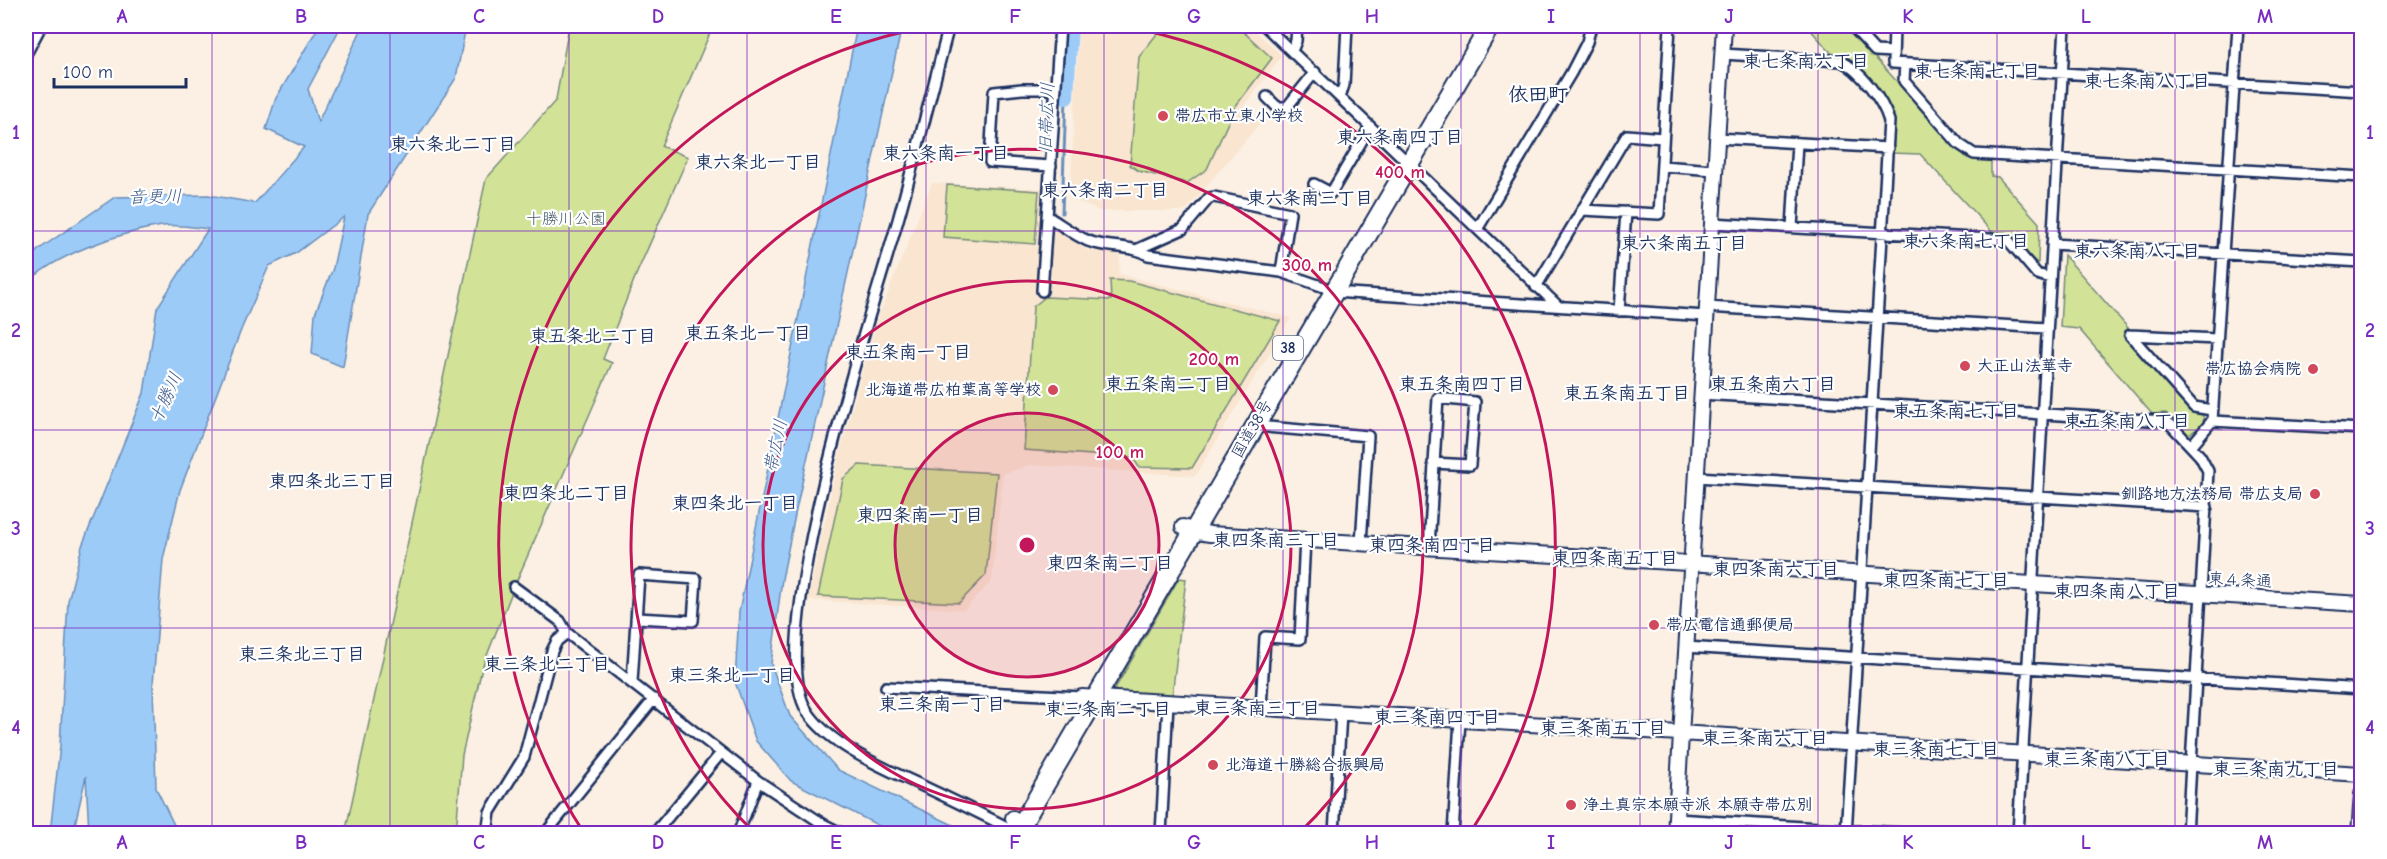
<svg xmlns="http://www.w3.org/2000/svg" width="2387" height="859" font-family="'Comic Neue','Klee One',sans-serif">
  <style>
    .built { fill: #f9e5d0 }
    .green { fill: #d2e397; stroke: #76897a; stroke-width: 1.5 }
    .water { fill: #9dcbf8; stroke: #698dba; stroke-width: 1.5 }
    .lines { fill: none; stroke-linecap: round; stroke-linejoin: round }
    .stream { stroke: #698dba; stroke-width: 3 }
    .river { stroke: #9dcbf8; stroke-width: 16 }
    .street-casing { stroke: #1b2f5e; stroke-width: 14 }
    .secondary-casing { stroke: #1b2f5e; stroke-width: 18 }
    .highway-casing { stroke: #1b2f5e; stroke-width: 22 }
    .street { stroke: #fff; stroke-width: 9 }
    .secondary { stroke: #fff; stroke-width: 14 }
    .highway { stroke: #fff; stroke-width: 18 }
    .grid { fill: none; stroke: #7b2cbf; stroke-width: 1.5; stroke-opacity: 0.55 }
    .ring { fill: none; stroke: #c2185b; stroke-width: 3 }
    .poi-dot { fill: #d1495b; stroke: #fff; stroke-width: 2 }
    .labels { text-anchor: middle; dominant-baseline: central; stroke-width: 4.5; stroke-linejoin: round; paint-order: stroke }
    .shield { fill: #fff; stroke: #5f6d8e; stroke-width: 1.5 }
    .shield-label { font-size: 15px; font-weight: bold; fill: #1b2f5e }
    .poi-label { font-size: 16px; font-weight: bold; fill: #1b2f5e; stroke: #fff; text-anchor: start }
    .park-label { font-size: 16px; fill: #495c6c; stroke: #fff }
    .street-label { font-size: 16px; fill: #1b2f5e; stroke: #fff }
    .neighbourhood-label { font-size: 18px; font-weight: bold; fill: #1b2f5e; stroke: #fff }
    .water-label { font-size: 18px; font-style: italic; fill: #425e8c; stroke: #fff }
    .quarter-label { font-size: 20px; font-weight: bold; fill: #1b2f5e; stroke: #fff }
    .centre { fill: #c2185b; stroke: #fff; stroke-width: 3 }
    .ring-label { font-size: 18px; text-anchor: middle; font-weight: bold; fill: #c2185b; stroke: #fff; stroke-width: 4.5; stroke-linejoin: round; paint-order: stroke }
    .neatline { fill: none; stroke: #7b2cbf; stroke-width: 2 }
    .grid-label { font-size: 20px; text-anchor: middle; font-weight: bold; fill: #7b2cbf }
  </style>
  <rect width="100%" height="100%" fill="#fbf0e3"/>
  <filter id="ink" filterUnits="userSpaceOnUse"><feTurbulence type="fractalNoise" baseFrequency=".0167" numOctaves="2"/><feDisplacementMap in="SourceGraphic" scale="12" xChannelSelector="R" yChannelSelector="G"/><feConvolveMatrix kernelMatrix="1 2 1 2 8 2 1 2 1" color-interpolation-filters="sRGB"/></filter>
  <g filter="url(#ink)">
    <path class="built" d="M1079,26H1250L1282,56L1242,108L1260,123L1185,211H1100L1070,198Z
      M932,183L1045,189L1043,220L1088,251L1120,252L1119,274L1291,318L1195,476L1030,465L1003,474L992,581L964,610L808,600L839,457L876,323Z"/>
    <path class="green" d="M569,26H713L661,146L688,157L636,275L603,359L612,363L514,587L482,668L462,755L456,833L345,834L486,179L556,100Z
      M1163,26H1237L1272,58L1235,107L1207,169L1187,183L1139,171L1130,165L1139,57Z
      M1807,26H1846L1967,158L1991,161V176L1998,177L2039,223L2038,264L2005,232L1993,233L1920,154L1891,153L1894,114L1848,58L1834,56Z
      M947,185L1039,191L1035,244L943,237Z
      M2064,255L2129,329L2123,336L2196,414L2203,415L2204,424L2188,435L2166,413L2152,414L2079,329L2060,327Z
      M1110,280L1129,281L1280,321L1192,468L1139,467L1133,458L1024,450L1033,307L1045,297L1111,300Z
      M859,465L997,473L986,575L959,603L818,596L843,479Z
      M1179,578L1186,579L1172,696L1113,692Z"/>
    <path class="water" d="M319,26H341L308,89L318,122L363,26H466L456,78L368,214L343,367L312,354L315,314L333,268L344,217L296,253L269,266L241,330L180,490L163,559L153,684L156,788L178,833H89L86,776L73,833H50L60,746L68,601L82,546L144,393L157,308L208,229C194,227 176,224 162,226C122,232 52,255 26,285V263L38,250L115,197L208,195L255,203L304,147L266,129L276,98Z
      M857,26H902L796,510L782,579L771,664L790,716L838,770L970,833H893L791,781L756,741L735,682L739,612Z"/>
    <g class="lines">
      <path class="stream" d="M1062,213L1066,97"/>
      <path class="river" d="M1066,97L1070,26"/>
      <defs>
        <path id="street" d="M949,26C932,90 916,155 898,220C873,308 762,640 807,711C830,747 889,770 927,788C957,802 987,817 1017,832
          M1265,26L1558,306
          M1852,26L1875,51L1893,52
          M1894,26L1893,63L2362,91
          M1292,51L1296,41L1297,26
          M26,54L41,26
          M1722,54L1841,61C1860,70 1883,100 1889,121L1846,834
          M1905,64L1904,81L1959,144L1974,154L2362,177
          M1267,97L1277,107H1287L1315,72
          M1340,97L1344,85L1347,26
          M1717,138L1888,148
          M1051,166L990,162L994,92L1022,89H1056
          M1662,166L1714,170
          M1314,184L1331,193L1370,127
          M1582,210L1659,214L1670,26
          M1047,216C1060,224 1074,235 1088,241C1108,249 1129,244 1148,255L1281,272L1324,287
          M1711,223L2008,240L2037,274L2050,278
          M1478,228L1571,73L1587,42L1591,26
          M1792,228L1797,143
          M2052,244L2362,262
          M1138,249L1183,229L1209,198L1214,197L1290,213L1281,272
          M1536,287L1627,135L1663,138
          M1042,291L1060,26
          M1333,292L1706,316
          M1707,307L2047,328
          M1619,311L1626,212
          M2130,335L2194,407L2212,410
          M2130,335L2217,339
          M1700,394L2165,421L2171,425L2200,456L2208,471L2187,834
          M2212,421L2362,429
          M1256,426L1368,436L1361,543
          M2191,446L2212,421L2238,26
          M1696,477L2207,507
          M1429,547L1438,398L1475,402L1470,465L1433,463
          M514,587L560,621L567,633L758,781L823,824L843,834
          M1685,647L2362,689
          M632,682L639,575L696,579L693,621L636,618
          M886,687L1082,697
          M1261,709L1265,637L1300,639L1305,539
          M1676,819L1918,834
          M487,834L490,812L524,757L552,651L557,641L567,633
          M545,834L654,699
          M654,834L721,753
          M738,834L758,781
          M1161,834L1168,703
          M1334,834L1341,713
          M1453,834L1460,720
          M2018,834L2065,26"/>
        <path id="secondary" d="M1183,527L1192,531L1210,534L2362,604
          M1082,697L2362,774
          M1013,818L1036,834
          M1675,834L1724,26
          M2359,834L2362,794"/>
        <path id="highway" d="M1016,834L1490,26"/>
      </defs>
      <use href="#street" class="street-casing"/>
      <use href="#secondary" class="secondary-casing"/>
      <use href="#highway" class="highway-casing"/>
      <use href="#street" class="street"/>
      <use href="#secondary" class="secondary"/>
      <use href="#highway" class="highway"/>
    </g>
  </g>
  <path class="grid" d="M212,26V834M390,26V834M569,26V834M747,26V834M926,26V834M1104,26V834M1283,26V834M1461,26V834M1640,26V834M1818,26V834M1997,26V834M2175,26V834M26,231H2362M26,430H2362M26,628H2362"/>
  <circle cx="1027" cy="545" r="132" fill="#c2185b" fill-opacity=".12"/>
  <g class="ring">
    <circle cx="1027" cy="545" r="132"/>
    <circle cx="1027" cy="545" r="264"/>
    <path d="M754 832A396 396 0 1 1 1300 832"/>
    <path d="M584 833A528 528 0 0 1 931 26M1123 26A528 528 0 0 1 1470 833"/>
  </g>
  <g class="poi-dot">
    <circle cx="1163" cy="116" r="6"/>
    <circle cx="1965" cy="366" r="6"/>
    <circle cx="2313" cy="369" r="6"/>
    <circle cx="1053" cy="390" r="6"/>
    <circle cx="2315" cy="494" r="6"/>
    <circle cx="1654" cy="625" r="6"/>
    <circle cx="1213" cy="765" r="6"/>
    <circle cx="1571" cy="805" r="6"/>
  </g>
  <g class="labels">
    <rect class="shield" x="1273" y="336" width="30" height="24" rx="4.5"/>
    <g class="shield-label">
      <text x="1288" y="348">38</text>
    </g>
    <g class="poi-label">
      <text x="1175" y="116">帯広市立東小学校</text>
      <text x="1977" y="366">大正山法華寺</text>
      <text x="2301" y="369" text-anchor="end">帯広協会病院</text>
      <text x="1041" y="390" text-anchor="end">北海道帯広柏葉高等学校</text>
      <text x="2303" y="494" text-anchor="end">釧路地方法務局 帯広支局</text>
      <text x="1666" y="625">帯広電信通郵便局</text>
      <text x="1225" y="765">北海道十勝総合振興局</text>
      <text x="1583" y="805">浄土真宗本願寺派 本願寺帯広別</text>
    </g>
    <g class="park-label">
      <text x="566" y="219">十勝川公園</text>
    </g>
    <g class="street-label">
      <text transform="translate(1252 429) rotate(-60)">国道38号</text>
      <text transform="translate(2240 580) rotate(3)">東４条通</text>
    </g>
    <g class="neighbourhood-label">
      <text x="1806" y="61">東七条南六丁目</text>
      <text x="1977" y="71">東七条南七丁目</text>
      <text x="2147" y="81">東七条南八丁目</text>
      <text x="1400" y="137">東六条南四丁目</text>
      <text x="453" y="144">東六条北二丁目</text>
      <text x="946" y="153">東六条南一丁目</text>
      <text x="758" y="162">東六条北一丁目</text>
      <text x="1105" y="190">東六条南二丁目</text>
      <text x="1310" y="198">東六条南三丁目</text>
      <text x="1966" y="241">東六条南七丁目</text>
      <text x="1684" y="243">東六条南五丁目</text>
      <text x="2137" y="251">東六条南八丁目</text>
      <text x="748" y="333">東五条北一丁目</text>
      <text x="593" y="336">東五条北二丁目</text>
      <text x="908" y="352">東五条南一丁目</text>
      <text x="1168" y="384">東五条南二丁目</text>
      <text x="1462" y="384">東五条南四丁目</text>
      <text x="1773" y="384">東五条南六丁目</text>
      <text x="1627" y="393">東五条南五丁目</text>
      <text x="1956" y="411">東五条南七丁目</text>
      <text x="2127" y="421">東五条南八丁目</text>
      <text x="332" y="481">東四条北三丁目</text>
      <text x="566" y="493">東四条北二丁目</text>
      <text x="735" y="503">東四条北一丁目</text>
      <text x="920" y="515">東四条南一丁目</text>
      <text x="1276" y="540">東四条南三丁目</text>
      <text x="1432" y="545">東四条南四丁目</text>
      <text x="1615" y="558">東四条南五丁目</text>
      <text x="1110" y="563">東四条南二丁目</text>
      <text x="1776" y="569">東四条南六丁目</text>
      <text x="1946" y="580">東四条南七丁目</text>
      <text x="2117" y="591">東四条南八丁目</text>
      <text x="302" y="654">東三条北三丁目</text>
      <text x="547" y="664">東三条北二丁目</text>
      <text x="732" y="675">東三条北一丁目</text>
      <text x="942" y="704">東三条南一丁目</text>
      <text x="1257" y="708">東三条南三丁目</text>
      <text x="1108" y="709">東三条南二丁目</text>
      <text x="1437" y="717">東三条南四丁目</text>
      <text x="1603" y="728">東三条南五丁目</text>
      <text x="1765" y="738">東三条南六丁目</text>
      <text x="1936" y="749">東三条南七丁目</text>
      <text x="2107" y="759">東三条南八丁目</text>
      <text x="2276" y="769">東三条南九丁目</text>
    </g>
    <g class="water-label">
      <text transform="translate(1047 118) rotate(-88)">旧帯広川</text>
      <text transform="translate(155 197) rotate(-1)">音更川</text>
      <text transform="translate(166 398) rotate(-66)">十勝川</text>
      <text transform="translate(776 446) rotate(-78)">帯広川</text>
    </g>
    <g class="quarter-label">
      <text x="1538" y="94">依田町</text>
    </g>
  </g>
  <circle cx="1027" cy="545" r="9" class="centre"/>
  <g class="ring-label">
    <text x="1400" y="178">400 m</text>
    <text x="1307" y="271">300 m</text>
    <text x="1214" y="365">200 m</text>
    <text x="1120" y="458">100 m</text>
  </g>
  <rect width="2387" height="859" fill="none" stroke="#fff" stroke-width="66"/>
  <path d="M54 78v9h132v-9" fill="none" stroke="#1b2f5e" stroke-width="3"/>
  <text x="63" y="78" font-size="18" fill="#1b2f5e" stroke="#ffffff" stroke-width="4.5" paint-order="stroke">100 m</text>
  <rect x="33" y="33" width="2321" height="793" class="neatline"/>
  <g class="grid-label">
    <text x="122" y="23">A</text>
    <text x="301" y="23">B</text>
    <text x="479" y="23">C</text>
    <text x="658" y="23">D</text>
    <text x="836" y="23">E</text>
    <text x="1015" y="23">F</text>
    <text x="1194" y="23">G</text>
    <text x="1372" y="23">H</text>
    <text x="1551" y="23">I</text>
    <text x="1729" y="23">J</text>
    <text x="1908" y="23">K</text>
    <text x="2086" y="23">L</text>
    <text x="2265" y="23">M</text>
    <text x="16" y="139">1</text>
    <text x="2370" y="139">1</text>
    <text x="16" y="337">2</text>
    <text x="2370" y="337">2</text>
    <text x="16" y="535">3</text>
    <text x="2370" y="535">3</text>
    <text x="16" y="734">4</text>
    <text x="2370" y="734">4</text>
    <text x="122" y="849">A</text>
    <text x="301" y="849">B</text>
    <text x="479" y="849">C</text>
    <text x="658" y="849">D</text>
    <text x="836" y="849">E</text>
    <text x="1015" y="849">F</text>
    <text x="1194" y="849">G</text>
    <text x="1372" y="849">H</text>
    <text x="1551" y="849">I</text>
    <text x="1729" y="849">J</text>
    <text x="1908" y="849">K</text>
    <text x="2086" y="849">L</text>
    <text x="2265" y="849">M</text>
  </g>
</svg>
